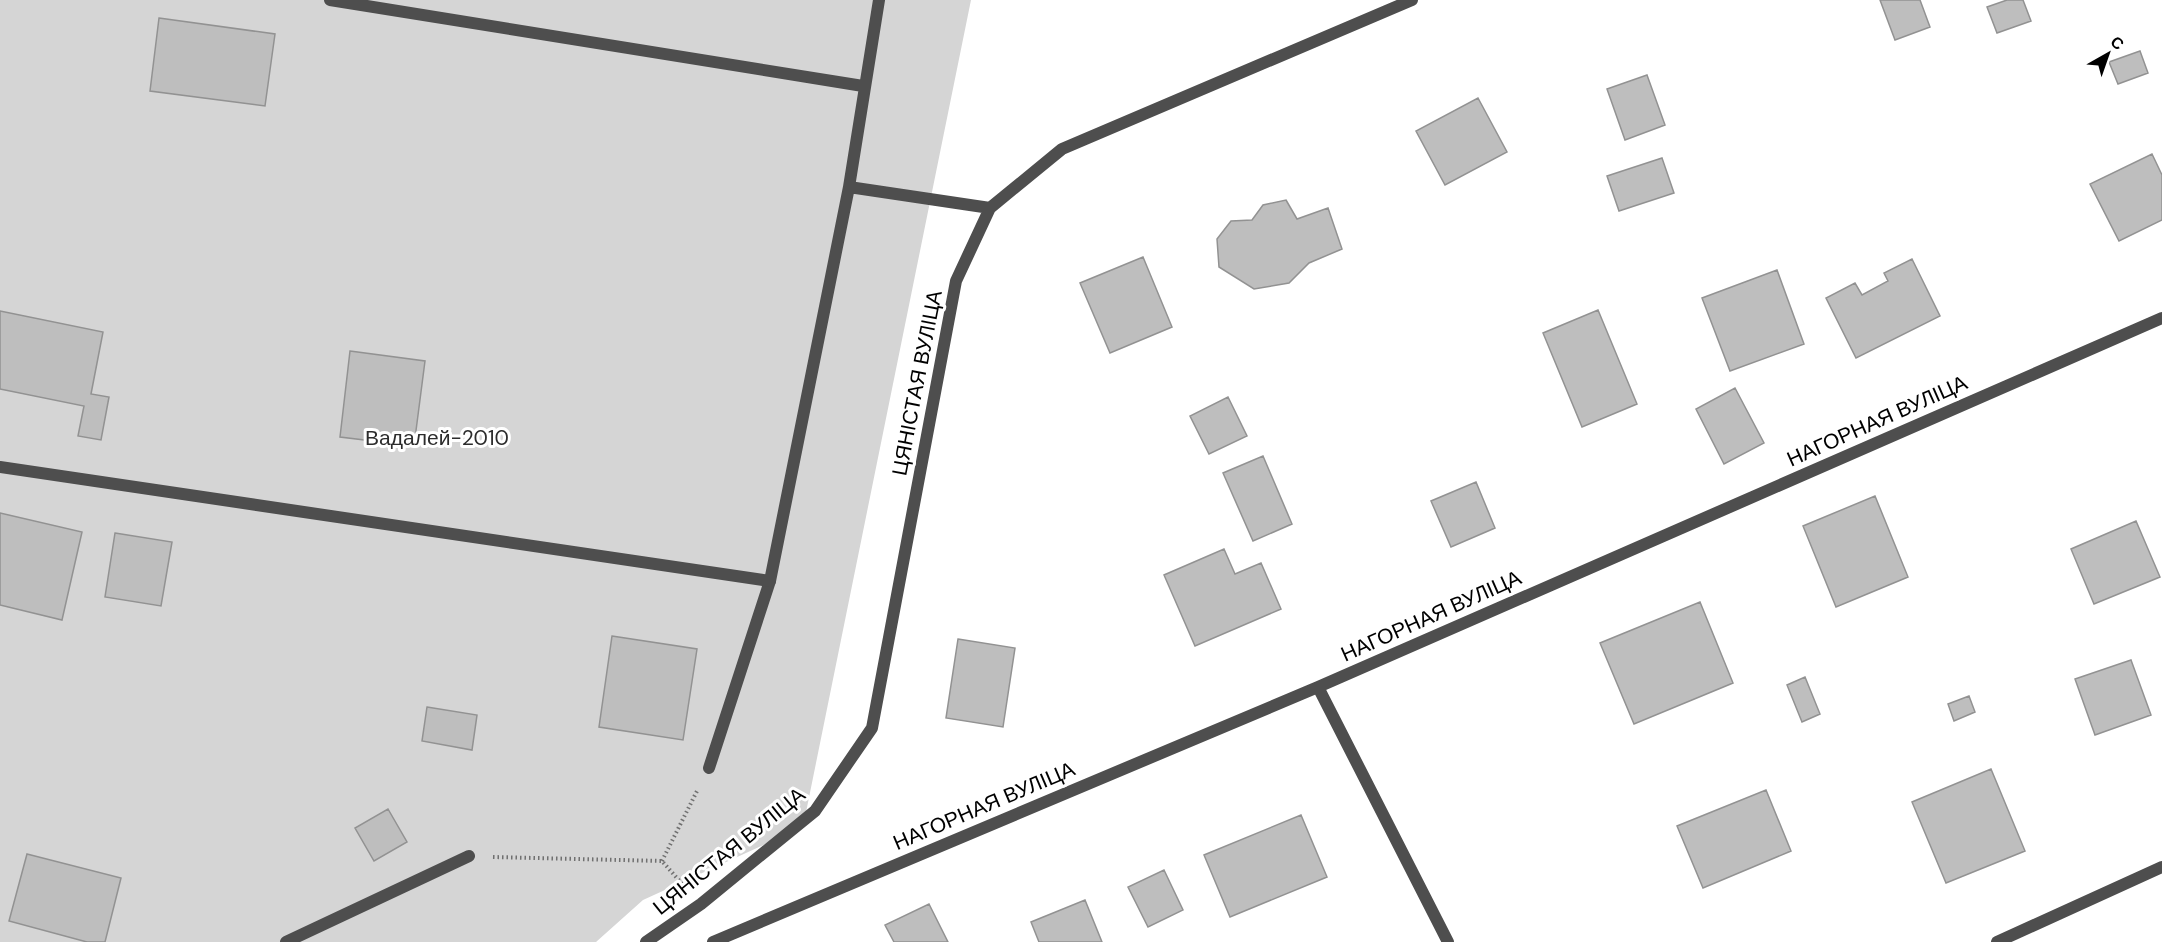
<svg xmlns="http://www.w3.org/2000/svg" width="2162" height="942" font-family="'DM Sans',sans-serif">
  <style>
    .green { fill: #d5d5d5 }
    .building { fill: #bebebe; stroke: #929292; stroke-width: 1.5 }
    .lines { fill: none; stroke-linecap: round; stroke-linejoin: round }
    .path { stroke: #707070; stroke-width: 4; stroke-dasharray: 1.5 3; stroke-linecap: butt }
    .lane { stroke: #4e4e4e; stroke-width: 12 }
    .street { stroke: #4e4e4e; stroke-width: 12 }
    .labels { text-anchor: middle; dominant-baseline: central; stroke-width: 6; stroke-linejoin: round; paint-order: stroke }
    .street-label { font-size: 21px; fill: #000; stroke: #fff }
    .park-label { font-size: 21px; fill: #2c2c2c; stroke: #fff }
  </style>
  <rect width="100%" height="100%" fill="#fff"/>
  <path class="green" d="M0,0H971L803,827L643,900L596,942H0Z"/>
  <path class="building" d="M1880,0H1920L1930,27L1895,40Z
    M2007,0H2023L2031,21L1997,33L1987,7Z
    M159,18L275,34L265,106L150,91Z
    M2140,51L2148,73L2118,84L2109,62Z
    M1647,75L1665,125L1625,140L1607,89Z
    M1478,98L1507,152L1445,185L1416,131Z
    M2152,154L2162,175V220L2119,241L2090,184Z
    M1662,158L1674,193L1619,211L1607,176Z
    M1286,200L1297,219L1328,208L1342,249L1309,263L1289,283L1254,289L1219,267L1217,239L1231,221L1252,220L1263,205Z
    M1143,257L1172,327L1110,353L1080,283Z
    M1912,259L1940,316L1856,358L1826,298L1855,283L1862,295L1888,281L1884,273Z
    M1777,270L1804,344L1730,371L1702,298Z
    M1598,310L1637,404L1582,427L1543,333Z
    M0,311L103,332L91,394L109,397L101,440L78,436L84,406L0,389Z
    M350,351L425,361L414,446L340,437Z
    M1735,388L1764,443L1724,464L1696,409Z
    M1228,397L1247,436L1209,454L1190,416Z
    M1263,456L1292,524L1253,541L1223,473Z
    M1476,482L1495,528L1451,547L1431,501Z
    M1875,496L1908,577L1836,607L1803,526Z
    M0,513L82,532L62,620L0,605Z
    M2136,521L2160,577L2094,604L2071,549Z
    M115,533L172,542L161,606L105,597Z
    M1224,549L1235,574L1261,563L1281,609L1195,646L1164,575Z
    M1700,602L1733,683L1634,724L1600,643Z
    M612,636L697,649L683,740L599,727Z
    M958,639L1015,648L1003,727L946,718Z
    M2131,660L2151,715L2095,735L2075,679Z
    M1805,677L1820,714L1802,722L1787,685Z
    M1969,696L1975,712L1954,721L1948,704Z
    M427,707L477,715L472,750L422,741Z
    M1991,769L2025,851L1946,883L1912,802Z
    M1766,790L1791,851L1703,888L1677,826Z
    M388,809L407,842L374,861L355,828Z
    M1301,815L1327,877L1230,917L1204,855Z
    M27,854L121,878L105,942H87L9,921Z
    M1164,870L1183,910L1148,927L1128,887Z
    M1085,900L1102,942H1039L1031,922Z
    M929,904L948,942H894L885,925Z"/>
  <g class="lines">
    <path class="path" d="M493,857L662,861L684,886
      M662,861L698,789"/>
    <path class="lane" d="M709,768L770,581"/>
    <path class="street" d="M330,0L863,86
      M849,187L990,208
      M0,467L770,581L849,187L879,0
      M1318,687L1448,942
      M286,942L469,856
      M646,942L701,904L815,811L872,728L956,281L990,208L1062,149L1412,0
      M713,942L1318,687L2162,318
      M1997,942L2162,867"/>
  </g>
  <g class="labels">
    <g class="street-label">
      <text transform="translate(917 383) rotate(-79)">ЦЯНІСТАЯ ВУЛІЦА</text>
      <text transform="translate(1877 421) rotate(-24)">НАГОРНАЯ ВУЛІЦА</text>
      <text transform="translate(1431 616) rotate(-24)">НАГОРНАЯ ВУЛІЦА</text>
      <text transform="translate(984 806) rotate(-23)">НАГОРНАЯ ВУЛІЦА</text>
      <text transform="translate(729 851) rotate(-39)">ЦЯНІСТАЯ ВУЛІЦА</text>
    </g>
    <g class="park-label">
      <text x="437" y="438">Вадалей-2010</text>
    </g>
  </g>
  <g transform="translate(2108 54) rotate(40)" stroke="#ffffff" stroke-width="4.5" paint-order="stroke">
  <path d="M0-4.5L10 22L0 15L-10 22Z" fill="#000000"/>
  <text y="-9" font-size="16" font-weight="bold" text-anchor="middle" fill="#000000">С</text>
  </g>
</svg>
